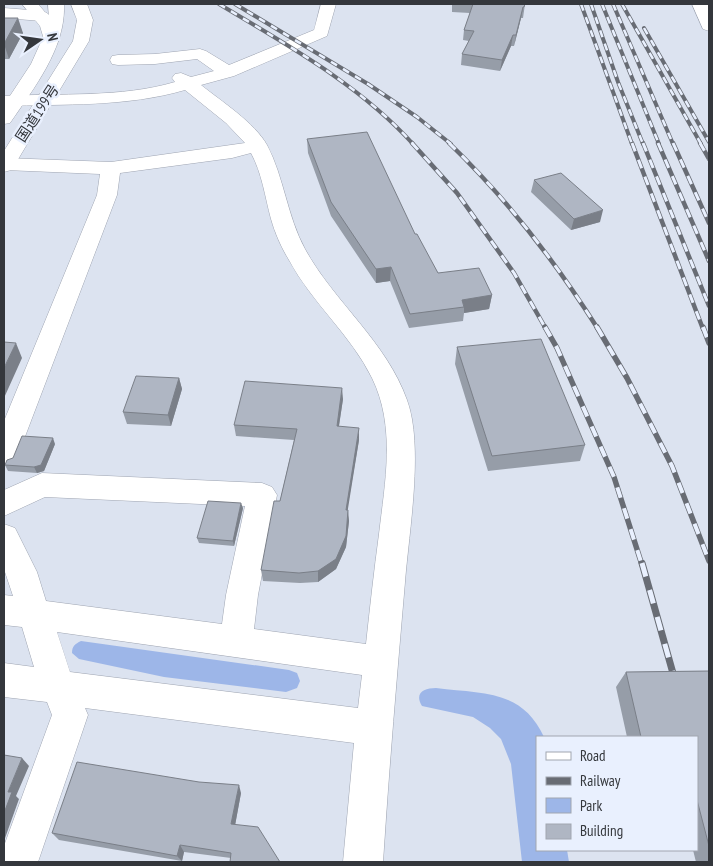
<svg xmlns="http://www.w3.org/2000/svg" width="713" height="866" font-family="'PT Sans Narrow','Noto Sans JP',sans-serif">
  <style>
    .green { fill: #9db6e8 }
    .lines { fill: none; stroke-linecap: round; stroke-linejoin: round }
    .minor-casing { stroke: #9fa5b2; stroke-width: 1 }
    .major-casing { stroke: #9fa5b2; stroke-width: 1 }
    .highway-casing { stroke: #9fa5b2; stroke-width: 1 }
    .minor { fill: #fff; fill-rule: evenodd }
    .major { fill: #fff; fill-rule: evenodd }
    .highway { fill: #fff; fill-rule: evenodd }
    .rail-far3-casing { stroke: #686c74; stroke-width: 4 }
    .rail-far2-casing { stroke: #686c74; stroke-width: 4.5 }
    .rail-far1-casing { stroke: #686c74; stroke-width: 5.5 }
    .rail-casing { stroke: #686c74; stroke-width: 7 }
    .rail-far3 { stroke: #e9f0fe; stroke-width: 2.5; stroke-dasharray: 7; stroke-linecap: butt }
    .rail-far2 { stroke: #e9f0fe; stroke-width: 3; stroke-dasharray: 9; stroke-linecap: butt }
    .rail-far1 { stroke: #e9f0fe; stroke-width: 4; stroke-dasharray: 11; stroke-linecap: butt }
    .rail { stroke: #e9f0fe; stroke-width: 5; stroke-dasharray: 14; stroke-linecap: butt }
    .wall { fill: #969da8 }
    .shaded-wall { fill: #7a7f88 }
    .building { fill: #afb6c3; stroke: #7a7f88 }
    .labels { text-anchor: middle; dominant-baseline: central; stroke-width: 5; stroke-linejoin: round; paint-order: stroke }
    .far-street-label { font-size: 15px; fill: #34373c; stroke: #e9f0fe }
  </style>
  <rect width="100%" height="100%" fill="#dce3f0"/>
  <path class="green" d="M81,641L289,670L297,673L300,681L297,688L286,692L164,677L79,659L72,653C72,646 75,644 81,641Z
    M436,688C482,694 522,689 544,737H537V850H567L569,862H522L511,764L501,739L490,728L473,717L422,706C414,693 424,688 436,688Z"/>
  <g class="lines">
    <defs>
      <path id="minor" d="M321,4H336L327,36L234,76L201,85C221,101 255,123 267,145C284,177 287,216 305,249C334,302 386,341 407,400C424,446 409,531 405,582C397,675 389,768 383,862H343L354,743L85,708L88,715L38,862H4V846L52,715L47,702L4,697V663L34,667L22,627L4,625V595L13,596L4,569V524L15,528L37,572L46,601L222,624L226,595L245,506L45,497L4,516V490L42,473L262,483L272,487L277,495L258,595L254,629L366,644C370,607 374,571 379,534C385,482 396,427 372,378C351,335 312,303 289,260C281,247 275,233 271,219C265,197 262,173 251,153L232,158L120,173L117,195L18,455L14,463L4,466V421L97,195L100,174L5,170L4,158L111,162L245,143L226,123L185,90C127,107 64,104 4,106V96C60,93 121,98 175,82L172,78L175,74L181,73L191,77L214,71L197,59L155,64L118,65L112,64L110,60L112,56L118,55L155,54L200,49L206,51L229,65L314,30ZM57,632L362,675L358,708L70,672Z
        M4,8L42,11L47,13L50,16L47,19L42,21L4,18Z"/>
      <path id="major" d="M22,4H38L56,25L59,40L57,43H45L40,26Z"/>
      <path id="highway" d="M48,4H64C66,48 34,88 10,123L4,124V105L31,64L45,33L49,18Z
        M71,4H87L93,20L89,41L14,166L11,170L4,172V151L73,41L77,20Z
        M692,4H708L709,31L703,29Z"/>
    </defs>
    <use href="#minor" class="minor-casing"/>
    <use href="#major" class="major-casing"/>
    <use href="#highway" class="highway-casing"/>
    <use href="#minor" class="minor"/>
    <use href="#major" class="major"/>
    <use href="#highway" class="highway"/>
    <defs>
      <path id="rail-far3" d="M219,4C287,45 360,85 413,144
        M235,4L368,84L417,117L451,144
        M581,4L632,144
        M591,4L618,82L643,144
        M602,4L659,144
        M613,4L673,144
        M622,4L701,144
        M644,28L709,142"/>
      <path id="rail-far2" d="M412,143L457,193L514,273L546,329
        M449,143C507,199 555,261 598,329
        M632,143L703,329
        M643,143L709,306
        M658,143L709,261
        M673,143L709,223
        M700,143L709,159"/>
      <path id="rail-far1" d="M545,327L557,348L614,477L642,565
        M597,327L627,378L672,466L709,561
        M703,327L709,343"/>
      <path id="rail" d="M642,563L676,684"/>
    </defs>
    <use href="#rail-far3" class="rail-far3-casing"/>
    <use href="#rail-far2" class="rail-far2-casing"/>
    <use href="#rail-far1" class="rail-far1-casing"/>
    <use href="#rail" class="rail-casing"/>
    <use href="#rail-far3" class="rail-far3"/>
    <use href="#rail-far2" class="rail-far2"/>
    <use href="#rail-far1" class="rail-far1"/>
    <use href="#rail" class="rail"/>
  </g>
  <path class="wall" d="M452,4H525L523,18H521L514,46H511L500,71L461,65L462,54L469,41L463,40L464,30L470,13L452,12Z
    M4,18L23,33L9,59H4Z
    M307,139L415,234L438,273L492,295L489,309L464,313L463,321L409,328L390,281L376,283L331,216L308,153Z
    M534,180L600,222L571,230L531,192Z
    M457,347L585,445L580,461L488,471L455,364Z
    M179,378L182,389L171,426L127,424L123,412Z
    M343,399L339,426L359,440L347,510L349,521L346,547L336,569L318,582L300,583L263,581L261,570L280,501L294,440L236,436L234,425Z
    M55,444L44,471L37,473L8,471L5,465Z
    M243,508L234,546L199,543L197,538Z
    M709,671V862H696L693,850H697V737H627L616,687L626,672Z
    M241,793L235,825L231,858L184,852L182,861L59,840L52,833Z"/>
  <path class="shaded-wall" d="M523,7L521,18L514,46L516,35Z
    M18,18L23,33L9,59L4,44Z
    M513,35L511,46L500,71L502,60Z
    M603,210L600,222L571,230L574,219Z
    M391,267L390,281L376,283V269Z
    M492,295L489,309L464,313V307L462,300Z
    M16,343L22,358L4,398V368Z
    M179,378L182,389L171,426L168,415Z
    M342,388L343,399L337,438V426Z
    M359,428V440L346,521V510Z
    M53,438L55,444L44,471L37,473L34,467Z
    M241,503L243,508L234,546L233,541Z
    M348,510L349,521L346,547L336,569L318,582V571Z
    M22,758L29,766L16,796L19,799L4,841V813L8,792Z
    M239,785L241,793L234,831L231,824Z
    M180,845L184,852L182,861L177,856Z"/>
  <path class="building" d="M473,4H525L524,7H523L516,35H513L502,60L462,54L474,31L464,30Z
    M4,18H18L4,44Z
    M367,132L415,234H417L438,273L479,268L492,295L462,300L464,307L410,314L391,267L376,269L331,202L307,139Z
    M561,173L603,210L574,219L534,180Z
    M541,339L585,445L492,456L457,347Z
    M4,342L16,343L4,368Z
    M136,376L179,378L168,415L123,412Z
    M245,381L342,388L337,426L359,428L346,510H348L346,536L336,559L318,571L299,573L261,570L274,501H280L297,429L234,425Z
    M22,436L53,438L41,465L34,467L5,465L7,460L13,458Z
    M208,501L241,503L233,541L197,538Z
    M709,671V846L697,800V737H641L626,672Z
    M4,755L22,758L8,792H12L4,813Z
    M77,762L199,782L239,785L231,824L258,827L280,862H230L231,853L180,845L177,856L52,833Z"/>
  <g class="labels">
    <g class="far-street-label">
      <text transform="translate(37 113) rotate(-57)">国道199号</text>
    </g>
  </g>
  <rect width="713" height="866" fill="none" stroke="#34373c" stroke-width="10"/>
  <rect x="536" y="736" width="162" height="115" fill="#e9f0fe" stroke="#a1a6b0"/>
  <rect x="546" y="752" width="25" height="8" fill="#ffffff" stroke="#a1a6b0"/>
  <text x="580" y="761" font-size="15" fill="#34373c">Road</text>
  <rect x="546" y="777" width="25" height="8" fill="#686c74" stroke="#a1a6b0"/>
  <text x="580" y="786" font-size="15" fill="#34373c">Railway</text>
  <rect x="546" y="798" width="25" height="15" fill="#9db6e8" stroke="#a1a6b0"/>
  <text x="580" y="811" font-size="15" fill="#34373c">Park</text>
  <rect x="546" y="824" width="25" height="15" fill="#afb6c3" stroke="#a1a6b0"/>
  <text x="580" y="836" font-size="15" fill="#34373c">Building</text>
  <g transform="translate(40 40) rotate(77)" stroke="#e9f0fe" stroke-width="4" paint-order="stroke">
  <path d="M0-4L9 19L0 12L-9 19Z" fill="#34373c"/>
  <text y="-8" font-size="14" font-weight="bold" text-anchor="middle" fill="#34373c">N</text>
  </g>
</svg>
